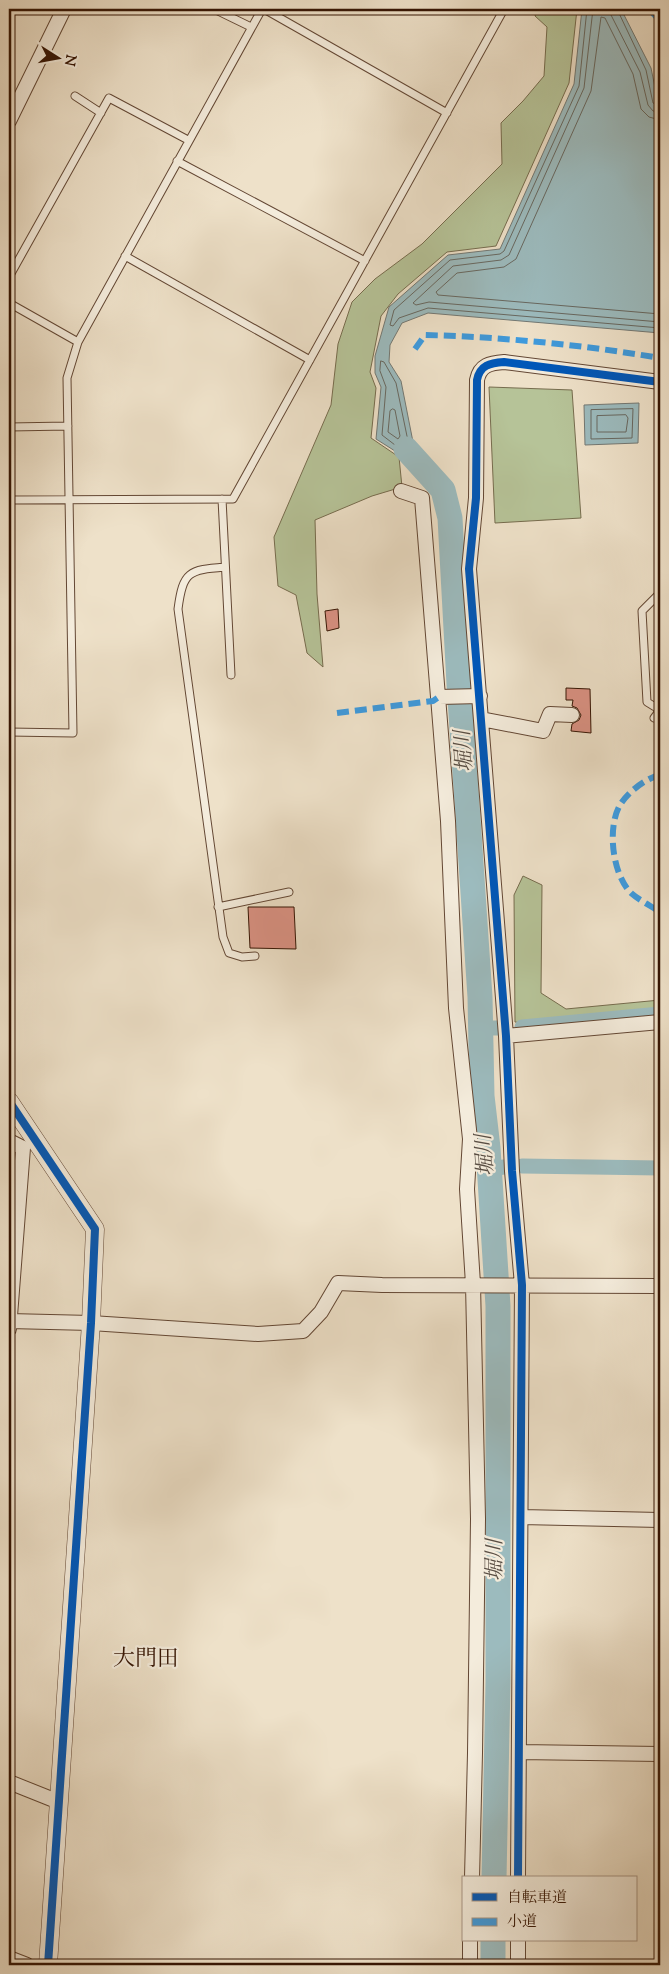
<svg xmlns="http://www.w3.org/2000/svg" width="669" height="1974" font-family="'Sorts Mill Goudy','Noto Serif JP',serif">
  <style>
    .green { fill: #b6c398; stroke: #766c4e }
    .water { fill: #9cbbbe; stroke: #737873 }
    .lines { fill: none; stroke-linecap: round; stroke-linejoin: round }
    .shore { stroke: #686860; stroke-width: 1 }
    .canal { stroke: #9cbbbe; stroke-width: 15 }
    .river { stroke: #9cbbbe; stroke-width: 25 }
    .building { fill: #db9284; stroke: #351403 }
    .service-casing { stroke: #634734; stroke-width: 9 }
    .minor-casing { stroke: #634734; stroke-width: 16 }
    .tertiary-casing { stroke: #634734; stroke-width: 19 }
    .service { stroke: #f4ecdc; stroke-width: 7 }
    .minor { stroke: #f4ecdc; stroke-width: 14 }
    .tertiary { stroke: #f4ecdc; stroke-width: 18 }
    .quiet { stroke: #3e9add; stroke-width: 6; stroke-dasharray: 12 6; stroke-linecap: butt }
    .cycleway-casing { stroke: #f4ecdc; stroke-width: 11 }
    .cycleway { stroke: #0057b8; stroke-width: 8 }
    .labels { text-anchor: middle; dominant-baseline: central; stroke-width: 4.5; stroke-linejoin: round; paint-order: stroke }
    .water-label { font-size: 21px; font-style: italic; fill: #594e44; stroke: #f4ecdc }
    .quarter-label { font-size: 22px; fill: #351403; stroke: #f4ecdc }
  </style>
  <rect width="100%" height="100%" fill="#eee1c9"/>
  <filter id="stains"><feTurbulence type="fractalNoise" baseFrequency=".004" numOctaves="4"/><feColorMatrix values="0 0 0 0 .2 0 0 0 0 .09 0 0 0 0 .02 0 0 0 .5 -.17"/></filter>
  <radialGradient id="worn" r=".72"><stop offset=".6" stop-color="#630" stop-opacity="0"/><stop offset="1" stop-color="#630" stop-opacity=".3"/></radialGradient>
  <path class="green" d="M537,9H577L569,83L496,246L447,252L398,294L381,316L370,372L376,388L371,438L399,457L402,487L372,496L315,520L317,594L323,667L307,653L296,595L278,586L274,537L331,405L338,344L352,302L375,279L422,244L502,164L501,123L523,101L544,76L547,27L535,16Z
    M489,387L572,390L581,518L495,523Z
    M523,876L542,885L541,993L566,1009L660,1000V1014L538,1025L515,1022L514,895Z"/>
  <path class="water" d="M582,9H621L651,68L660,112V333L428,313L402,323L390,345L389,362L401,381L414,447L395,451L376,439L381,387L375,373V356L389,307L448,255L500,249L574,84Z
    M639,403L638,443L585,445L584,405Z"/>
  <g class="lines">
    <path class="shore" d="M587,9L579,86L504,251L500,254L450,260L394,310L390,325L393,326L399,318L428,308L660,328
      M593,9L584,88L509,255L501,260L453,266L413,303L416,305L429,302L660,322
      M610,9L611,15L640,72L648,105L653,111L660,112
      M617,9L646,70L653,103L660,106
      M660,120L649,117L641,109L633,74L605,18L601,17L591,91L516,259L504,267L457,273L436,292L438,295L660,314
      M381,361L384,362L396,383L408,441L406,444L395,445L382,435L386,387L380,371Z
      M393,409L395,410L400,436L398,439L388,432L390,411Z
      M633,409L632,438L591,439V410Z
      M626,415L628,418L626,432H597V416Z"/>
    <path class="canal" d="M522,1027L660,1014
      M481,1028H499
      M522,1166L660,1168
      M489,1169L504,1167"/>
    <path class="river" d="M406,449L443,490L450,518L459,684L480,997L482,1096L488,1148L498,1306V1682L494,1878
      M493,1965V1940"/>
  </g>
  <path class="building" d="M338,609L339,628L327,631L325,611Z
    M566,688L590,689L591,733L571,731L572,724L579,720L581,715L577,708L572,706L573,700H566Z
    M248,907H294L296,949L250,948Z"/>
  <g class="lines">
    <defs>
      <path id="service" d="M214,9L251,27
        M264,9L447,113
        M75,96L101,113
        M177,161L365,261
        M125,256L310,360
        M9,277L109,98L188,140
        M9,303L78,342
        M9,427L68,426
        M222,499L231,675
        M9,500L233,499L504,9
        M225,567C189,570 183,571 178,609L223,937L229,953L242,957L255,956
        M654,718L660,710L647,702L642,611L660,593
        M9,732L73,733L67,378L78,342L262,9
        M218,907L289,892"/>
      <path id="minor" d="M9,121L64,9
        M401,491L422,498L448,821L456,1008L470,1139L467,1189L473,1284L478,1519L475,1753L472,1878
        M439,697L480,696
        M481,719L543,731L550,714L572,715
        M506,1036L660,1022
        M9,1141L23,1148L9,1329
        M9,1321L91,1323L258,1334L303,1331L321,1312L338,1283L382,1285L660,1286
        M521,1517L660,1520
        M519,1752L660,1754
        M9,1782L59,1802
        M518,1878L522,1285L512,1171L506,1036L469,569L476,498L477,380C480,365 490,363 504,362L660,382
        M9,1958L27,1965
        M470,1965V1940
        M518,1965V1940"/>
      <path id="tertiary" d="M9,1101L95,1229L91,1323L48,1965"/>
    </defs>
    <use href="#service" class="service-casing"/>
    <use href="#minor" class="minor-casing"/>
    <use href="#tertiary" class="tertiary-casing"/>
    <use href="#service" class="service"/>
    <use href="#minor" class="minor"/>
    <use href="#tertiary" class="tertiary"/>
    <path class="quiet" d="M649,9L660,21
      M415,349L425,335C504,337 583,345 660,358
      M337,713L433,701L439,697
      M660,775C646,778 628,792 620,805C607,827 612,874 631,893C639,900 651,906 660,912"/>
    <defs>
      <path id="cycleway" d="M9,1101L95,1229L91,1323L48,1965
        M518,1878L522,1285L512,1171L506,1036L469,569L476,498L477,380C480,365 490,363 504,362L660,382"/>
    </defs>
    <use href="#cycleway" class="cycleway-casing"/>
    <use href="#cycleway" class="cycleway"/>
  </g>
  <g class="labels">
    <g class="water-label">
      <text transform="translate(465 751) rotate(-94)">堀川</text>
      <text transform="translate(486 1155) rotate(-94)">堀川</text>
      <text transform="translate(496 1560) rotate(-90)">堀川</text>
    </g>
    <g class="quarter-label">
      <text x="146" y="1660">大門田</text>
    </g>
  </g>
  <rect width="669" height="1974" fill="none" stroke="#eee1c9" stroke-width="30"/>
  <rect x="10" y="10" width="649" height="1954" fill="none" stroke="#351403" stroke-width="2.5"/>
  <rect x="15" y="15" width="639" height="1944" fill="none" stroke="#351403"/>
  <rect x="462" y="1876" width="175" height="65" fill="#f4ecdc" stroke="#a89685"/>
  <rect x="472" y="1893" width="25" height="8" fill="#0057b8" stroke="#a89685"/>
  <text x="507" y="1902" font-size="15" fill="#351403">自転車道</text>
  <rect x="472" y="1918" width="25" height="8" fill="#3e9add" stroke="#a89685"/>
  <text x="507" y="1926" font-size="15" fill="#351403">小道</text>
  <g transform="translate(58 58) rotate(101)" stroke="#f4ecdc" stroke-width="4" paint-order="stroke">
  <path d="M0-4L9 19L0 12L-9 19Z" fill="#351403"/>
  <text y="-8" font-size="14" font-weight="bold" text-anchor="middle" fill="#351403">N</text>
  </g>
  <rect width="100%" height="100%" filter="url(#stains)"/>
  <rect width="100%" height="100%" fill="url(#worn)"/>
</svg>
